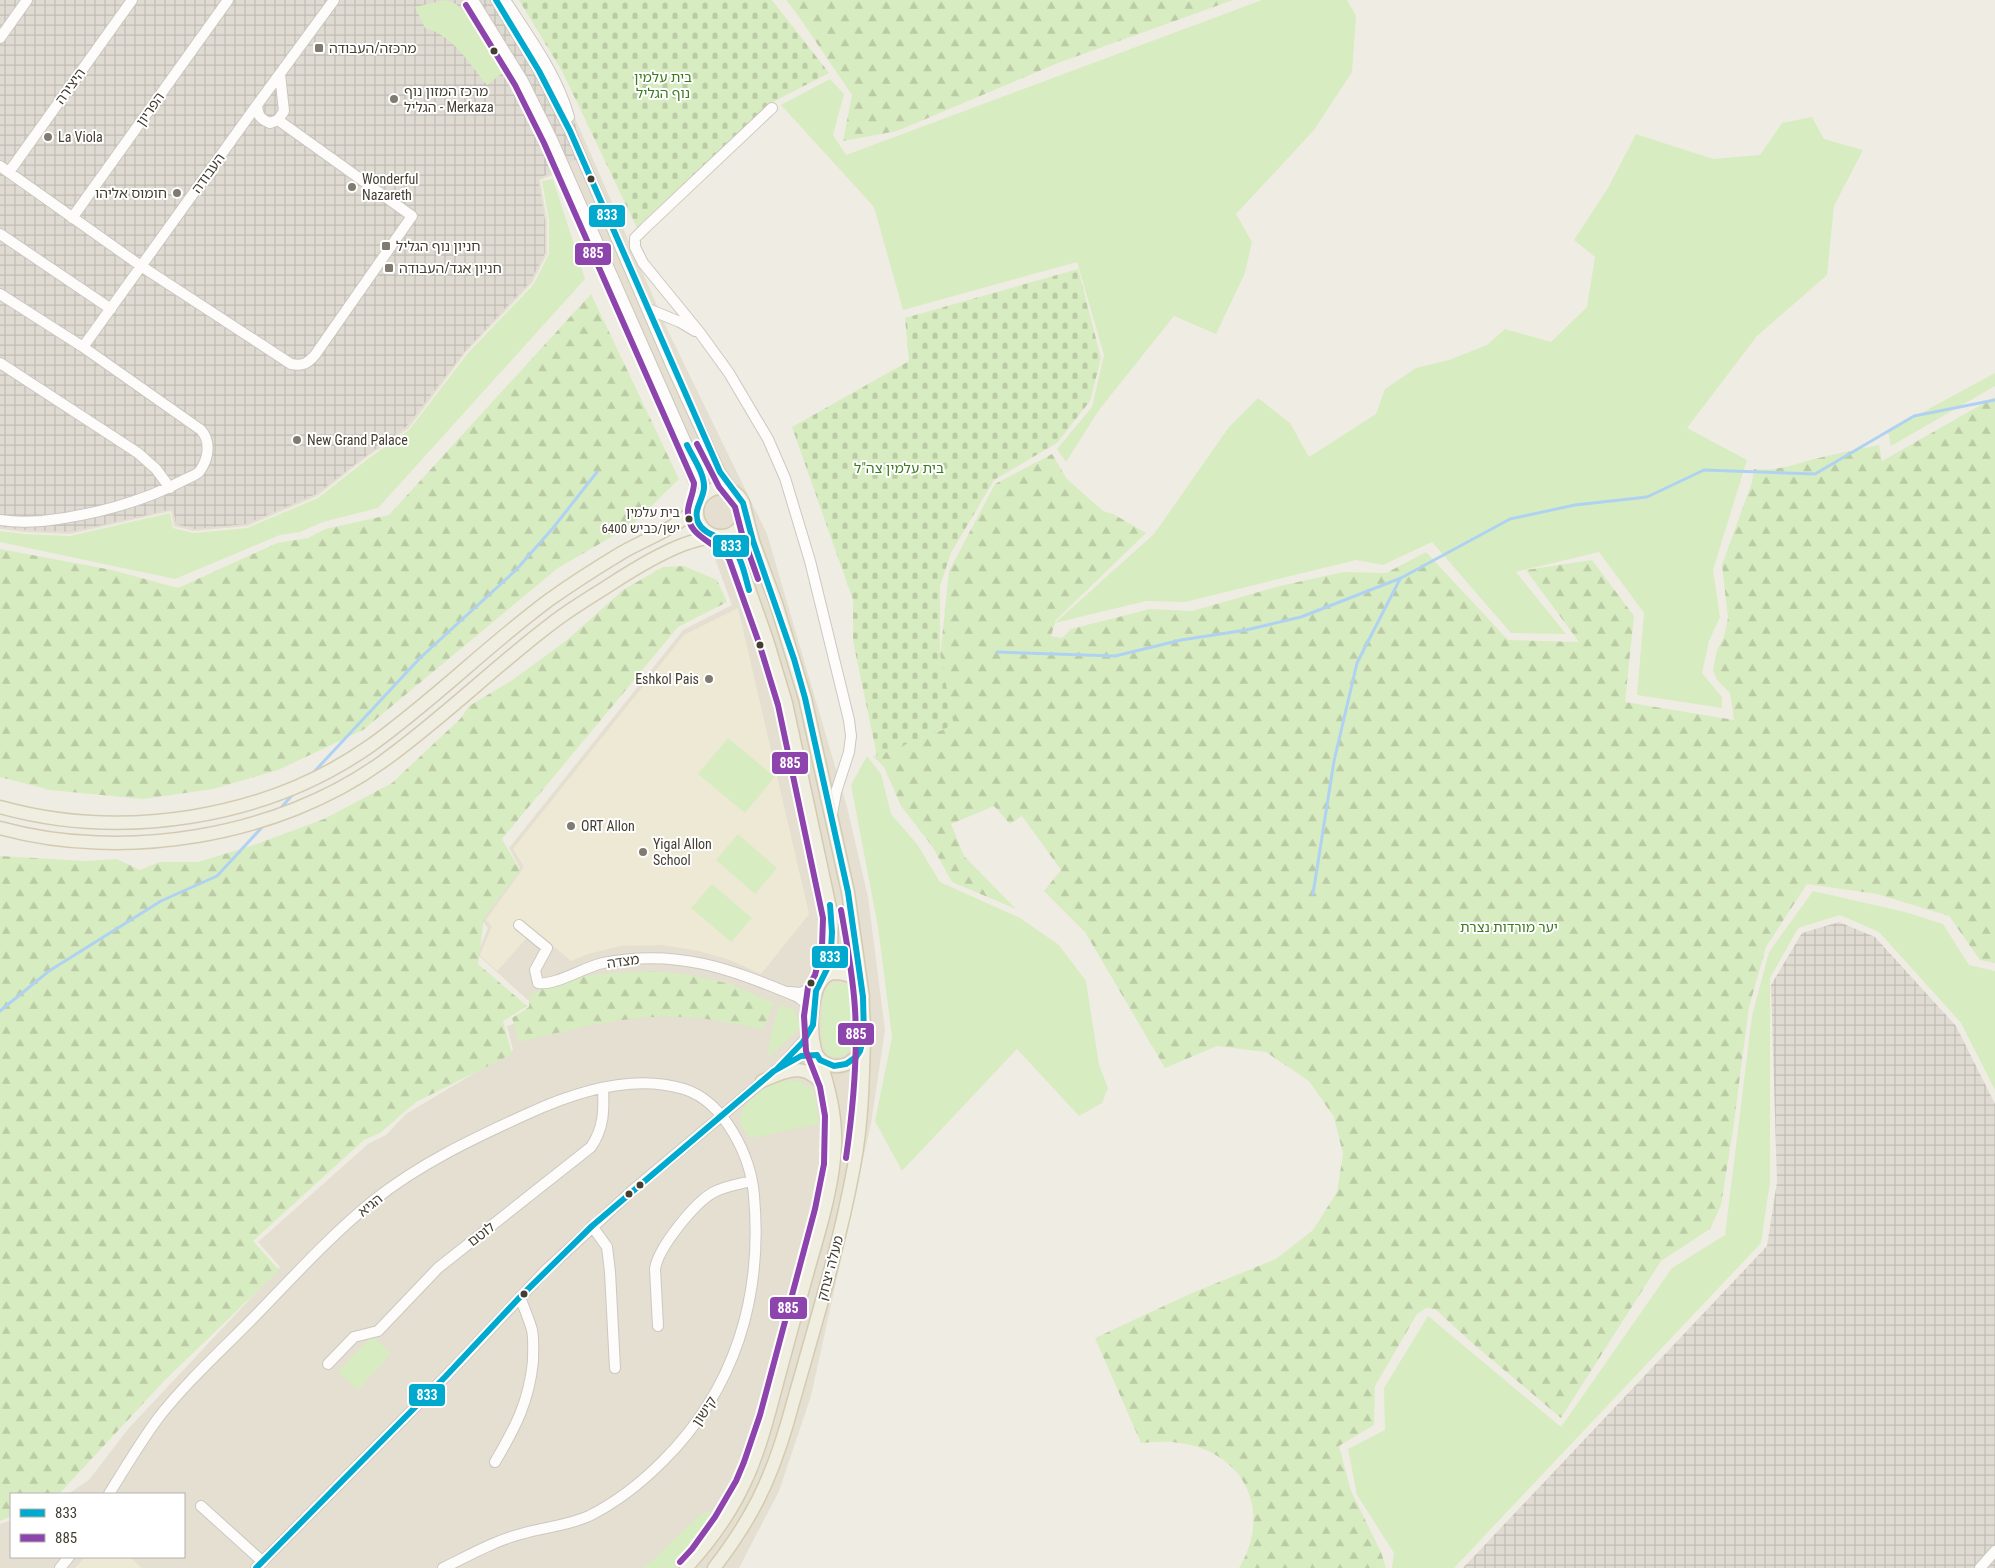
<svg xmlns="http://www.w3.org/2000/svg" width="1995" height="1568" font-family="'Roboto Condensed','Noto Sans Hebrew',sans-serif">
  <style>
    .residential { fill: #e4dfd1 }
    .industrial { fill: url(#industrial-grid) }
    .education { fill: #eee9d5 }
    .green { fill: #d8ecc1 }
    .forest { fill: url(#forest-firs) }
    .cemetery { fill: url(#cemetery-stones) }
    .lines { fill: none; stroke-linecap: round; stroke-linejoin: round }
    .stream { stroke: #afd2f2; stroke-width: 3 }
    .minor-casing { stroke: #cbc8c0; stroke-width: 12 }
    .major-casing { stroke: #d3cbb0; stroke-width: 15 }
    .minor { stroke: #fdfcfb; stroke-width: 10 }
    .major { stroke: #f0ede1; stroke-width: 12 }
    .bus-1-casing { stroke: #fff; stroke-width: 10 }
    .bus-2-casing { stroke: #fff; stroke-width: 10 }
    .bus-1 { stroke: #00a9ce; stroke-width: 6 }
    .bus-2 { stroke: #8e44ad; stroke-width: 6 }
    .poi-dot { fill: #807b70; stroke: #fff; stroke-width: 2 }
    .bus-dot { fill: #443e31; stroke: #fff; stroke-width: 2 }
    .labels { text-anchor: middle; dominant-baseline: central; stroke-width: 4; stroke-linejoin: round; paint-order: stroke }
    .bus-label { font-size: 13px; fill: #443e31; stroke: #fff; text-anchor: end }
    .poi-label { font-size: 14px; fill: #443e31; stroke: #fff; text-anchor: start }
    .park-label { font-size: 14px; fill: #3b7b1f; stroke: #fff }
    .street-label { font-size: 14px; fill: #443e31; stroke: #fff }
    .line-badge { stroke: #fff; stroke-width: 2 }
    .badge-label { font-size: 14px; text-anchor: middle; font-weight: bold; fill: #fff }
  </style>
  <defs>
    <pattern id="industrial-grid" width="8" height="8" patternUnits="userSpaceOnUse" patternTransform="scale(1.25)"><rect width="8" height="8" fill="#dfdbd2"/><path d="M0 4h8M4 0v8" fill="none" stroke="#c1bdb5"/></pattern>
    <pattern id="forest-firs" width="22" height="20" patternUnits="userSpaceOnUse" patternTransform="scale(1.25)"><rect width="22" height="20" fill="#d8ecc1"/><path d="M5 1l3.5 6h-7zM16 11l3.5 6h-7z" fill="#bbcba6"/></pattern>
    <pattern id="cemetery-stones" width="16" height="16" patternUnits="userSpaceOnUse" patternTransform="scale(1.25)"><rect width="16" height="16" fill="#d8ecc1"/><path d="M2 7V4a2 2 0 0 1 4 0v3zM10 15v-3a2 2 0 0 1 4 0v3z" fill="#bbcba6"/></pattern>
  </defs>
  <rect width="100%" height="100%" fill="#efece4"/>
  <path class="residential" d="M0,0L557,77L669,333L767,534L847,807L868,897L885,1030L871,1123L811,1396L779,1491L739,1568H0V1524L11,1520V1557H184V1494H68L89,1480L128,1429L280,1267L258,1242L368,1144L386,1135L406,1114L513,1050L507,1026L542,1013L477,954L488,928L481,919L520,868L509,848L683,630L732,605L678,457L555,174L540,180L547,221V254L532,283L466,352L408,429L368,456L317,496L247,526L193,531L174,526L171,511L70,534L24,532L0,529Z"/>
  <path class="industrial" d="M0,0H511L567,99L585,155L538,179L545,221V253L530,282L465,351L406,427L367,455L316,494L246,524L194,529L176,524L173,509L70,532L25,530L0,527Z
    M1839,922L1875,937L1956,1026L1995,1104V1568H1463L1767,1246L1777,1182L1771,985L1802,933Z"/>
  <path class="education" d="M738,608L809,914L761,974L730,960L699,951L662,945L621,946L588,954L571,961L534,930L497,971L480,955L492,926L486,920L524,867L513,849L684,635Z
    M85,1557H130L142,1568H75Z"/>
  <path class="green" d="M445,0L456,4L470,17L505,71L487,85C469,64 453,35 425,28L415,7Z
    M1262,0H1347L1356,16L1352,72L1314,130L1236,214L1252,242L1245,273L1216,334L1174,316L1099,410L1066,462L1057,449L1092,407L1104,355L1077,262L903,310L874,207L781,105L830,79L844,94L833,135L846,155Z
    M1812,117L1824,139L1863,150L1834,206L1827,275L1757,336L1687,428L1747,460L1713,570L1720,617L1709,641L1702,673L1722,697V708L1637,695L1644,613L1599,552L1516,572L1566,634L1511,633L1432,542L1383,565L1356,560L1185,602L1146,601L1055,623L1154,534L1229,427L1258,398L1290,423L1309,457L1376,414L1385,389L1416,368L1449,360L1487,345L1505,329L1551,342L1587,307L1595,257L1574,240L1608,188L1636,134L1713,159L1760,155L1782,123Z
    M553,179L585,279L378,508L323,522L300,532L280,535L175,579L0,542V531L24,534L70,536L170,513L173,528L193,533L247,528L318,498L369,458L409,430L468,353L533,285L549,254V220L542,181Z
    M1995,373V386L1891,446L1888,431Z
    M728,738L775,777L745,813L698,774Z
    M867,756L881,774L891,814L917,844L940,882L1020,918L1059,945L1086,981L1099,1065L1108,1088L1102,1103L1079,1116L1017,1049L902,1171L875,1121L892,1037L878,927L851,785Z
    M738,834L777,868L755,894L716,860Z
    M712,884L752,918L731,942L691,908Z
    M1813,891L1905,912L1943,924L1969,965L1995,971V1090L1961,1023L1879,932L1840,915L1798,928L1770,978V1182L1761,1243L1454,1568H1392L1394,1553L1357,1495L1348,1449L1385,1430L1384,1388L1428,1316L1561,1427L1672,1268L1725,1235L1752,1016L1769,952Z
    M838,982C844,983 848,984 851,989C859,1003 861,1056 837,1057C832,1058 827,1055 825,1050C819,1040 821,1000 826,989C829,984 833,982 838,982Z
    M781,1005L794,1010L801,1025L797,1031L768,1057C770,1039 772,1022 781,1005Z
    M790,1080L801,1082L814,1091L819,1124L751,1138C721,1112 764,1082 790,1080Z
    M372,1336L391,1354L358,1390L338,1372Z
    M712,1511L698,1535L673,1568H642L653,1560L701,1514Z"/>
  <path class="forest" d="M786,0H1233L1058,63L897,131L843,141L852,95L797,14Z
    M591,294L679,479L632,525L558,568L363,730L278,770L213,789L143,799L50,790L0,777V549L112,570L178,588L277,543L308,538L325,529L389,515Z
    M1995,397V963L1980,960L1949,916L1877,894L1807,884L1766,947L1749,1007L1733,1130L1721,1205L1710,1229L1661,1261L1561,1418L1471,1342L1435,1309L1426,1308L1417,1314L1375,1386L1374,1425L1339,1446L1351,1491L1381,1552L1386,1568H1239C1273,1512 1245,1452 1180,1443C1167,1441 1154,1442 1141,1443L1095,1338L1192,1293L1276,1259L1313,1230L1337,1192L1343,1154L1334,1117L1309,1081L1266,1052L1217,1046L1165,1068L1085,932L1044,891L1061,870L1022,816L1010,824L994,806L951,824L964,856L1016,909L952,882L932,846L901,806L884,767L873,756L950,727L939,667L949,571L995,484L1052,454L1067,479L1103,511L1113,514L1146,533L1056,620L1051,636L1062,638L1071,629L1150,609L1192,611L1280,586L1343,572L1386,573L1426,552L1508,640L1579,642L1526,570L1592,560L1634,616L1625,702L1734,720L1730,693L1717,680L1713,670L1717,650L1724,637L1728,618L1722,565L1752,482L1754,469C1780,471 1791,465 1814,459C1836,454 1857,449 1879,445L1882,461Z
    M684,566L717,580L727,602L678,627L502,839L520,870L484,918L478,964L527,1006L503,1021L512,1054L416,1102L380,1133L364,1140L253,1241L279,1270L165,1380L59,1494H11V1516L0,1521V856L85,861L117,859L140,870L159,862H198L254,845L324,819L392,783L461,718L469,706L511,681L567,640L623,590L663,567Z
    M648,971L685,974L730,984L774,1003L763,1029C736,1024 710,1018 683,1017C633,1013 568,1030 519,1042L512,1018L529,1007L530,995C565,973 607,974 648,971Z"/>
  <path class="cemetery" d="M519,0H772L829,73L769,104L637,228L562,71Z
    M1078,269L1101,358L1090,401L1057,443L994,480L951,553L940,586V654L954,725L877,756L853,641V600L792,427L909,361L905,318Z"/>
  <g class="lines">
    <path class="stream" d="M997,652L1115,656L1181,640L1246,630L1301,617L1401,578L1510,519L1575,505L1647,497L1704,470L1815,474L1914,416L1995,400
      M313,773L420,658L516,570L553,528L597,472
      M279,810L295,792
      M1313,894L1334,761L1357,663L1400,579
      M0,1011L49,971L161,901L217,876L266,823"/>
    <defs>
      <path id="minor" d="M473,0L523,81L552,139L703,481L704,489L701,499
        M496,0L539,71L570,131L671,365L720,472L733,491
        M505,0C529,37 557,74 569,117
        M0,38L27,0
        M257,105C258,116 260,119 270,123L278,120L284,111L280,74
        M772,108L645,228L635,238V247L643,263L700,333L729,373L768,439L785,478L810,561L849,720L851,736L849,752L836,792L832,814
        M0,166L141,266L291,364C303,366 307,364 315,355L412,216L278,120
        M9,172L132,0
        M72,218L228,0
        M0,234L111,309
        M0,294L83,347L201,430C211,441 209,459 199,472C196,475 190,477 186,479C143,502 90,516 42,521C29,522 13,522 0,520
        M648,309L680,322L695,331
        M83,347L254,109L334,0
        M0,363L138,453L156,469L170,488
        M519,925L547,948L535,970L538,983C555,986 584,967 603,963C677,948 731,969 798,997L804,1002L813,1016
        M790,992L801,993L819,984
        M786,1065L801,1056L817,1055
        M592,1226L607,1247L610,1272L615,1368
        M658,1326L655,1269C658,1248 695,1202 714,1192C726,1186 739,1184 752,1181
        M328,1364L354,1337L378,1331L438,1268L591,1147C604,1128 604,1110 603,1088
        M495,1462C515,1428 529,1402 533,1361C533,1351 534,1339 532,1330C529,1319 524,1308 520,1297
        M109,1494C125,1468 141,1441 159,1417C188,1380 224,1348 257,1314C294,1276 331,1235 373,1201C419,1164 474,1138 527,1114C574,1092 632,1073 684,1089C725,1102 751,1157 754,1196C763,1297 735,1389 663,1461C641,1483 617,1502 589,1516C567,1526 544,1527 521,1534C494,1541 468,1556 443,1568
        M201,1506L263,1562
        M60,1568L69,1557
        M256,1568L446,1376L545,1271L634,1189L781,1066L807,1037L813,1026
        M1980,1568L1995,1551"/>
      <path id="major" d="M697 512a24 24 0 1 1 48 0a24 24 0 1 1-48 0Z
        M745,510L753,541L776,603L805,698L848,892L863,997
        M717,537L732,546L737,555L767,640L786,703L832,917L831,948L823,978
        M0,807C122,841 266,819 370,746C433,701 487,646 549,600C573,583 598,567 623,552C648,538 677,528 697,507
        M0,828C123,862 278,837 382,762C441,720 493,668 551,624C570,609 591,597 611,584C634,569 657,555 682,545C692,541 703,539 713,536
        M832,973C841,973 851,974 857,981C863,989 863,1001 863,1011C865,1030 867,1051 849,1063C843,1066 836,1067 830,1065C823,1063 817,1057 815,1050C810,1030 809,980 832,973Z
        M762,1081C791,1069 806,1061 827,1090
        M686,1568C709,1543 730,1514 744,1484C759,1453 767,1420 776,1387C785,1353 794,1319 804,1285C816,1240 833,1192 835,1145C836,1115 829,1088 820,1060
        M714,1568C751,1520 770,1482 787,1424C811,1338 838,1253 854,1166C862,1123 863,1080 864,1037"/>
    </defs>
    <use href="#minor" class="minor-casing"/>
    <use href="#major" class="major-casing"/>
    <use href="#minor" class="minor"/>
    <use href="#major" class="major"/>
    <defs>
      <path id="bus-1" d="M687,445C693,458 705,474 704,488C703,500 693,510 698,522C704,536 723,536 732,547C742,558 745,576 749,590
        M777,1069L803,1042L813,1025L816,991L827,969L831,951L832,932L830,905
        M256,1568L446,1376L520,1297L592,1226L774,1071L801,1056L817,1055L820,1060L834,1066L846,1064L856,1057L860,1051L864,1037L863,997L848,892L805,698L794,659L753,541L743,503L720,472L570,131L539,71L496,0"/>
      <path id="bus-2" d="M466,5L515,85L544,143L694,483C694,492 689,501 688,510C686,538 716,541 729,559L759,643L778,705L823,918L822,947L815,975L808,987L804,1016L806,1051L820,1087L825,1116L824,1164L815,1209L760,1415L744,1462L736,1481L715,1517L692,1549L680,1562
        M697,444L719,487L735,507L742,534L758,579
        M841,910C847,943 853,976 855,1009C858,1059 853,1109 846,1158"/>
    </defs>
    <use href="#bus-1" class="bus-1-casing"/>
    <use href="#bus-2" class="bus-2-casing"/>
    <use href="#bus-1" class="bus-1"/>
    <use href="#bus-2" class="bus-2"/>
  </g>
  <g class="poi-dot">
    <rect x="314" y="43" width="10" height="10" rx="2.5"/>
    <circle cx="394" cy="99" r="5"/>
    <circle cx="48" cy="137" r="5"/>
    <circle cx="352" cy="187" r="5"/>
    <circle cx="177" cy="193" r="5"/>
    <rect x="381" y="241" width="10" height="10" rx="2.5"/>
    <rect x="384" y="263" width="10" height="10" rx="2.5"/>
    <circle cx="297" cy="440" r="5"/>
    <circle cx="709" cy="679" r="5"/>
    <circle cx="571" cy="826" r="5"/>
    <circle cx="643" cy="852" r="5"/>
  </g>
  <g class="bus-dot">
    <circle cx="494" cy="51" r="4.5"/>
    <circle cx="591" cy="179" r="4.5"/>
    <circle cx="689" cy="519" r="4.5"/>
    <circle cx="760" cy="645" r="4.5"/>
    <circle cx="811" cy="983" r="4.5"/>
    <circle cx="640" cy="1185" r="4.5"/>
    <circle cx="629" cy="1194" r="4.5"/>
    <circle cx="524" cy="1294" r="4.5"/>
  </g>
  <g class="labels">
    <g class="bus-label">
      <text x="680" y="512">בית עלמין<tspan x="680" dy="16">ישן/כביש 6400</tspan></text>
    </g>
    <g class="poi-label">
      <text x="329" y="48">מרכזה/העבודה</text>
      <text x="404" y="91">מרכז המזון נוף<tspan x="404" dy="16">הגליל - Merkaza</tspan></text>
      <text x="58" y="137">La Viola</text>
      <text x="362" y="179">Wonderful<tspan x="362" dy="16">Nazareth</tspan></text>
      <text x="167" y="193" text-anchor="end">חומוס אליהו</text>
      <text x="396" y="246">חניון נוף הגליל</text>
      <text x="399" y="268">חניון אגד/העבודה</text>
      <text x="307" y="440">New Grand Palace</text>
      <text x="699" y="679" text-anchor="end">Eshkol Pais</text>
      <text x="581" y="826">ORT Allon</text>
      <text x="653" y="844">Yigal Allon<tspan x="653" dy="16">School</tspan></text>
    </g>
    <g class="park-label">
      <text x="663" y="77">בית עלמין<tspan x="663" dy="16">נוף הגליל</tspan></text>
      <text x="899" y="468">בית עלמין צה"ל</text>
      <text x="1509" y="927">יער מורדות נצרת</text>
    </g>
    <g class="street-label">
      <text transform="translate(70 86) rotate(-54)">היצירה</text>
      <text transform="translate(150 109) rotate(-55)">הפריון</text>
      <text transform="translate(208 173) rotate(-54)">העבודה</text>
      <text transform="translate(623 961) rotate(-8)">מצדה</text>
      <text transform="translate(370 1205) rotate(-39)">הגיא</text>
      <text transform="translate(481 1234) rotate(-38)">לוטם</text>
      <text transform="translate(830 1268) rotate(-75)">מעלה יצחק</text>
      <text transform="translate(704 1411) rotate(-56)">קישון</text>
    </g>
  </g>
  <g class="line-badge">
    <rect x="588" y="204" width="38" height="24" rx="5" fill="#00a9ce"/>
    <rect x="574" y="242" width="38" height="24" rx="5" fill="#8e44ad"/>
    <rect x="712" y="534" width="38" height="24" rx="5" fill="#00a9ce"/>
    <rect x="771" y="751" width="38" height="24" rx="5" fill="#8e44ad"/>
    <rect x="811" y="945" width="38" height="24" rx="5" fill="#00a9ce"/>
    <rect x="837" y="1022" width="38" height="24" rx="5" fill="#8e44ad"/>
    <rect x="769" y="1296" width="39" height="24" rx="5" fill="#8e44ad"/>
    <rect x="408" y="1383" width="38" height="24" rx="5" fill="#00a9ce"/>
  </g>
  <g class="badge-label">
    <text x="607" y="220">833</text>
    <text x="593" y="258">885</text>
    <text x="731" y="551">833</text>
    <text x="790" y="768">885</text>
    <text x="830" y="962">833</text>
    <text x="856" y="1039">885</text>
    <text x="788" y="1313">885</text>
    <text x="427" y="1400">833</text>
  </g>
  <rect x="10" y="1493" width="175" height="65" fill="#ffffff" stroke="#b4b2ad"/>
  <rect x="20" y="1509" width="25" height="8" fill="#00a9ce" stroke="#b4b2ad"/>
  <text x="55" y="1518" font-size="15" fill="#443e31">833</text>
  <rect x="20" y="1534" width="25" height="8" fill="#8e44ad" stroke="#b4b2ad"/>
  <text x="55" y="1543" font-size="15" fill="#443e31">885</text>
</svg>
